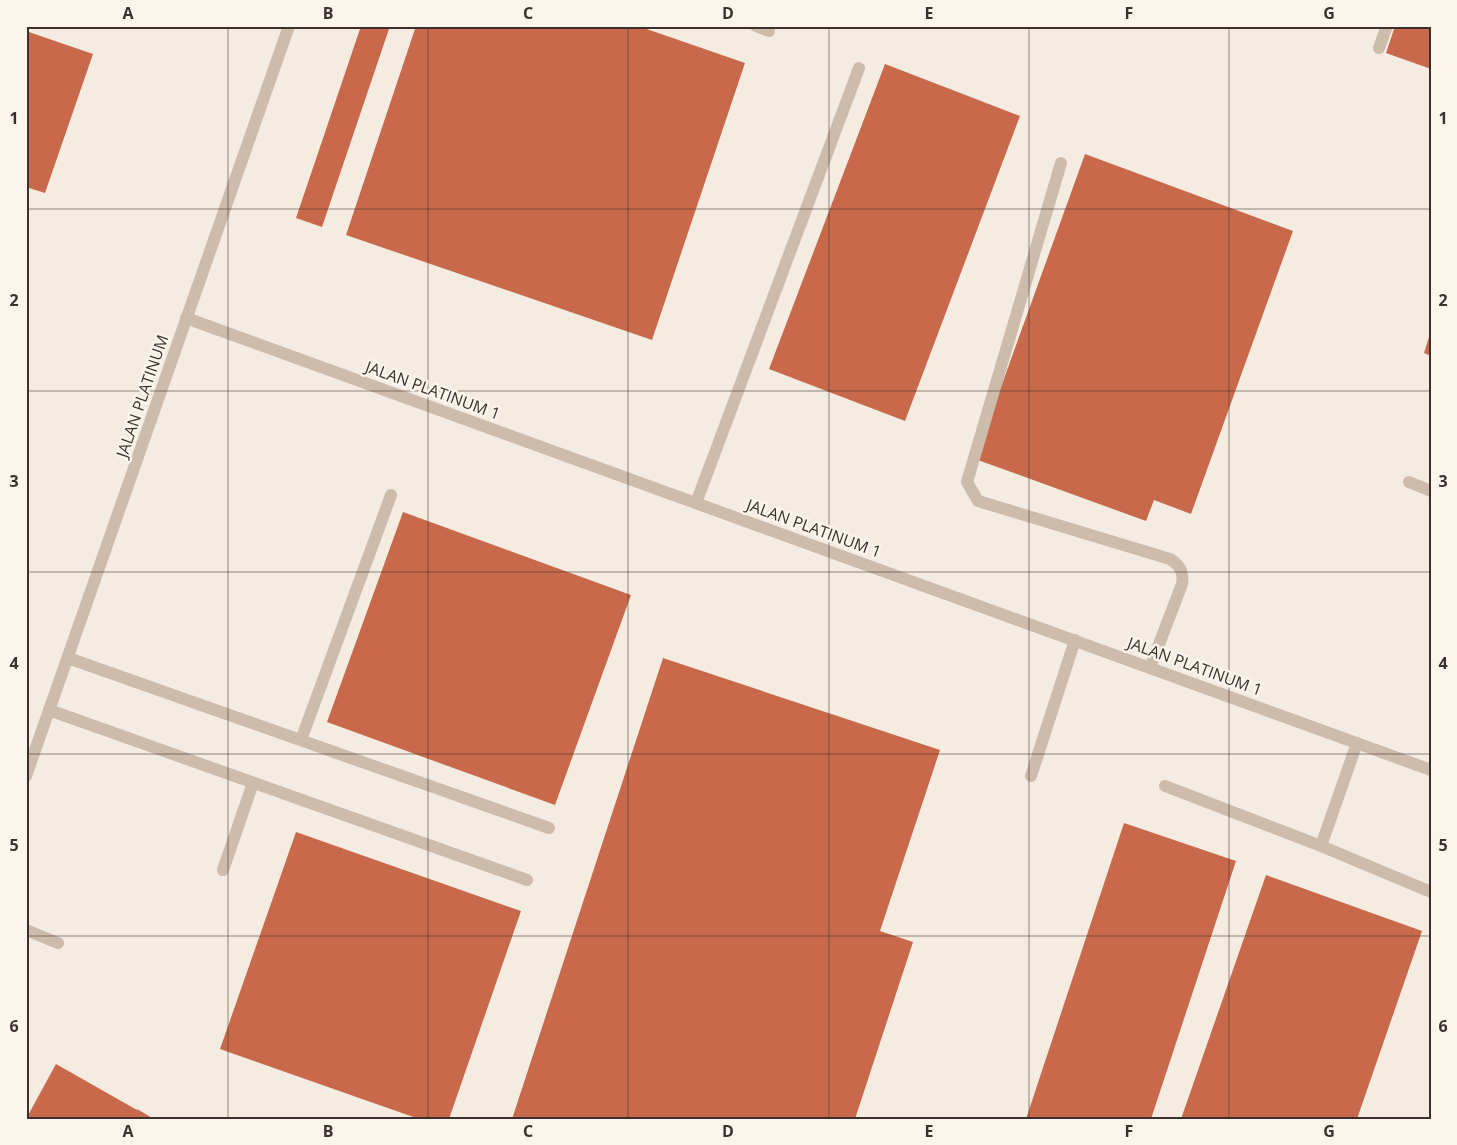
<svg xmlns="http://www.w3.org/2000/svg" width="1457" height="1145" font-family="'Open Sans',sans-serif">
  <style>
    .building { fill: #c8694b }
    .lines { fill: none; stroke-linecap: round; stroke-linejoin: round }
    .service { stroke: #cdbbac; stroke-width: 12 }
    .minor { stroke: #cdbbac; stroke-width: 12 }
    .grid { fill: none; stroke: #3b302b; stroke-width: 1; stroke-opacity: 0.55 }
    .labels { text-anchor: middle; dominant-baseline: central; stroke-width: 5; stroke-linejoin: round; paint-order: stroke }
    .street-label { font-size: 16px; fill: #3b302b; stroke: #fbf5ee }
    .neatline { fill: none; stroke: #3b302b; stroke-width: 2 }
    .grid-label { font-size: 16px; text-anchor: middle; font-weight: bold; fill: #3b302b }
  </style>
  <rect width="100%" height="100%" fill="#f4ebe1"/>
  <path class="building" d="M361,26H390L322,227L296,218Z
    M416,26H638L745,63L652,340L346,235Z
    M1395,26H1431V69L1386,53Z
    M26,31L93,54L45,193L26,187Z
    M885,64L1020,116L905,421L769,369Z
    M1085,154L1293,231L1191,514L1154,500L1146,521L975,459Z
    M1430,334H1431V356L1424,353Z
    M403,512L631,595L555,805L327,722Z
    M663,658L940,750L880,931L913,942L855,1119H512Z
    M1124,823L1236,861L1151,1119H1026Z
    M296,832L521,911L449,1119H419L220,1049Z
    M1266,875L1422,931L1357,1119H1181Z
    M56,1064L137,1110V1109L154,1119H26Z"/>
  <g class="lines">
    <path class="service" d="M756,26L769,31
      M1379,48L1387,26
      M1061,163L967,482L978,501L1170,559C1180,565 1184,572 1182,584L1150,668
      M1409,482L1431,491
      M696,503L859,68
      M68,658L549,828
      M49,710L527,880
      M301,740L391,495
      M1031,776L1075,640
      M1165,786L1321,846L1431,892
      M1321,846L1357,743
      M223,870L253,783
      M26,930L58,943"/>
    <path class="minor" d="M186,318L1431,770
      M26,776L289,26"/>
  </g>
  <path class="grid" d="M228,26V1119M428,26V1119M628,26V1119M829,26V1119M1029,26V1119M1229,26V1119M26,209H1431M26,391H1431M26,572H1431M26,754H1431M26,936H1431"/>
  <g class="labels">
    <g class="street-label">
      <text transform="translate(433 390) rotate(20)">JALAN PLATINUM 1</text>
      <text transform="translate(142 396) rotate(-71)">JALAN PLATINUM</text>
      <text transform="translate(814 528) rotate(20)">JALAN PLATINUM 1</text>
      <text transform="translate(1195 666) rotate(20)">JALAN PLATINUM 1</text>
    </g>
  </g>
  <rect width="1457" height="1145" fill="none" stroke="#fbf5ee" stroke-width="55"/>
  <rect x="28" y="28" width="1402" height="1090" class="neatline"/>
  <g class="grid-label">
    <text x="128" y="19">A</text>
    <text x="328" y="19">B</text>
    <text x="528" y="19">C</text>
    <text x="728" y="19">D</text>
    <text x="929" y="19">E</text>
    <text x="1129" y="19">F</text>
    <text x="1329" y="19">G</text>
    <text x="14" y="124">1</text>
    <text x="1443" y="124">1</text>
    <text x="14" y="306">2</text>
    <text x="1443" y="306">2</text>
    <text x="14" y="487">3</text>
    <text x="1443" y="487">3</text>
    <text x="14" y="669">4</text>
    <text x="1443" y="669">4</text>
    <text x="14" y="851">5</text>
    <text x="1443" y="851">5</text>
    <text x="14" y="1032">6</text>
    <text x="1443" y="1032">6</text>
    <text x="128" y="1137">A</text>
    <text x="328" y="1137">B</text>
    <text x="528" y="1137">C</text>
    <text x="728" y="1137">D</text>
    <text x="929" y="1137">E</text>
    <text x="1129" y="1137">F</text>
    <text x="1329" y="1137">G</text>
  </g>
</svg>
